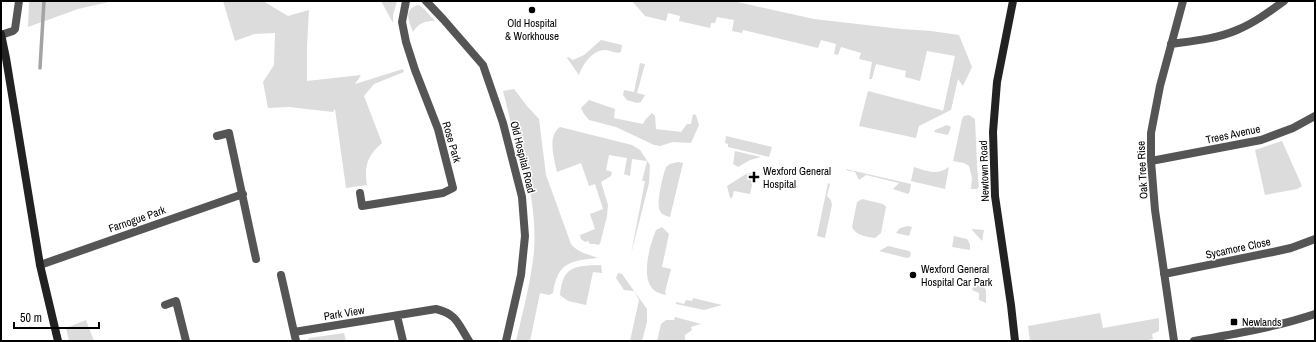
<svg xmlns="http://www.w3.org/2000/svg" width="1316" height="342" font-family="'Archivo Narrow',sans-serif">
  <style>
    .green { fill: #dcdcdc }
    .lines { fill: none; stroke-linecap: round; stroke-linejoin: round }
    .stream { stroke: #a3a3a3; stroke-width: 3.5 }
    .minor { stroke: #555; stroke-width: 8 }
    .tertiary { stroke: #555; stroke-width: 8 }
    .secondary { stroke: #222; stroke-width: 8 }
    .poi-dot { fill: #000; stroke: #fff; stroke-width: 1.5 }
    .labels { text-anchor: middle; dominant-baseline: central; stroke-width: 3; stroke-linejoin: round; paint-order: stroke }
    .poi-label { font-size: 11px; fill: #000; stroke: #fff; text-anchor: start }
    .street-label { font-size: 11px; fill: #000; stroke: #fff }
  </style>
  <rect width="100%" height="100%" fill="#fff"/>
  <path class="green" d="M29,1H113L78,9L28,27Z
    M223,1H263L288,16L309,10L307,47V81L361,75L355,84L403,69L404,72L374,84L364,96L382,143C367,156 364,166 367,185L346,188L335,109L333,112L289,107L268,108L263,82L274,65L275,33L254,34L235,41Z
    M381,1H397L393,15V23Z
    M632,1H733L814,19L901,29L931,31L959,35L972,67L963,86L958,79L951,110L919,126L916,138L859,126L868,91L941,110L943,111L955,56L927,51L920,81L905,77L906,71L876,64L872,79H869L872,62L859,59L861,53L841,47L838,55L834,54L836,44L821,40L818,48L743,30L742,33L732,31L734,20L717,17L715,23H711L710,28L679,21L680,16L668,13L666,21L645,16Z
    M419,5L424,9L435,21C424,21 419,23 413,32C409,21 402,9 419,5Z
    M601,40L622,45L621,52C616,54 611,51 606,50C592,50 583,64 579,75L567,58L568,57L573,60L584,55Z
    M640,63L645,64L637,93L645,95L641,102L637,103L627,100L623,95L624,90L634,92Z
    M514,89L527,106L539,119L546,175L571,244C578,253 588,254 598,258C571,261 558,261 553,293L549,295L540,293L530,341H516C523,311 531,281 534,251C537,214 527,173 519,138L515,139L503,91Z
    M589,100L615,109L614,118L643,124L645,120L652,113L655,116L656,129L681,132L687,124H691L693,114L696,115L699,125L691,143L673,142L660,146L654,145L616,127L589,120L584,114L581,108Z
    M969,115L975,119L977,166L979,187L977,189H971L972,178L969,166L964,163L953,161L962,119L964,116Z
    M947,125L951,127L948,135L934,132L935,130Z
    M560,127L632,145L640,150L650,165L649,183L631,254L645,181H642L647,161L632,159L630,176L624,174L627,158L609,155L606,170L612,172L611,176L601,182L608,205L607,216L600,244L597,245L595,244H590L588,241L585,242L581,239L580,235L595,229L590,214L603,209L595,184L589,186L581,163L557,172C554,158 547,136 560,127Z
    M726,136L772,147L769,157L728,147V144L725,143Z
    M1282,141L1302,186L1297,189L1265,195L1255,150Z
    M735,151L761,157L750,160L738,167L733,164Z
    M678,162L683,163L670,217C665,216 660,214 659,208C657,200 663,175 666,167L670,164Z
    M914,167C928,171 936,176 949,167L945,189L911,181Z
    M846,169L911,184L910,191L908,194L893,189L899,183L866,175L859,180L855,172L846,170Z
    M755,172L750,194L734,191L732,198H730L727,186L746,174Z
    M828,183L830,184L827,196L831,200L832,205L825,238L817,236Z
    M862,199L883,204L886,207L881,233L875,238C867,237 855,235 852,227L857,202Z
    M908,226L912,227L909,236L896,233L900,228Z
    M662,227L669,234L662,267L671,269L665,292L666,295C662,294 657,293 654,290C640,279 650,244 656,230Z
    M972,229L984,230L982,241L972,230Z
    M954,236L967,239L970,244V250L952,247Z
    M888,246L909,251L911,253L910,257L907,258L879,251Z
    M601,265L602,273L593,272L586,305L568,301L560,295C563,265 575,266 601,265Z
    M618,273L622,274L647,309V322L642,341H630L639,300L634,291L624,290L616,278Z
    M976,285L984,286L986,291V303L979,300V293L972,290L973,287Z
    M693,298L722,305L704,310L676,304V302L684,304L686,300L692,301Z
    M1100,313L1103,328L1159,318V331L1152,334L1153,339L1144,341H1030L1028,326Z
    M675,317L701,324L691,327L692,330L685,335V341H657L661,324L666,320H674Z
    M86,320L94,341H69L66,328Z
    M344,333L346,341H307L309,338Z"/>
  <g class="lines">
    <path class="stream" d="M40,68L44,1"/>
    <path class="minor" d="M1171,44C1193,41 1216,39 1237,30C1254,23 1269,12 1284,1
      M217,136L229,133L256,259
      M1151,161L1261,140L1293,128L1315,116
      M360,193L362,206L443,193L453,188L438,129L415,70L406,42L402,22L406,1
      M40,265L243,194
      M1164,274L1273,252L1291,248L1315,239
      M281,275L296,341
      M165,305L176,301L186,341
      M397,316L403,341
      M294,332L436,309C457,314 458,324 469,341
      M1174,341L1155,210L1151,161V133L1160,86L1183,1"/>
    <path class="tertiary" d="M426,1L443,19L483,65L503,123L522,197L525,236L521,275L506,341
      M1,35L13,31L15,29L19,1
      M1194,341C1235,334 1276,327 1315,314"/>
    <path class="secondary" d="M1013,1L997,82L993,132L995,196L1011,305L1015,341
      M1,34L6,58L40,265L58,341"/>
  </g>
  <g class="poi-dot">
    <circle cx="532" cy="10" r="4"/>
    <path d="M752 171h4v4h4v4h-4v4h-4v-4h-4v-4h4z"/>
    <circle cx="913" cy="275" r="4"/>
    <rect x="1230" y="318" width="8" height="8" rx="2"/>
  </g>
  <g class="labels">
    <g class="poi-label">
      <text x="532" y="23" text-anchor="middle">Old Hospital<tspan x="532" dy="13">&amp; Workhouse</tspan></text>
      <text x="763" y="171">Wexford General<tspan x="763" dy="13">Hospital</tspan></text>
      <text x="921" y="269">Wexford General<tspan x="921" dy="13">Hospital Car Park</tspan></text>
      <text x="1242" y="322">Newlands</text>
    </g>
    <g class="street-label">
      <text transform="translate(1233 134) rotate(-12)">Trees Avenue</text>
      <text transform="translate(452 142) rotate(74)">Rose Park</text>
      <text transform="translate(523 157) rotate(76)">Old Hospital Road</text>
      <text transform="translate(1142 170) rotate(-93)">Oak Tree Rise</text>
      <text transform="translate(984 171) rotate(-92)">Newtown Road</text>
      <text transform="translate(137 219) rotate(-19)">Farnogue Park</text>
      <text transform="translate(1238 248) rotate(-12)">Sycamore Close</text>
      <text transform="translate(344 313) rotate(-9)">Park View</text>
    </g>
  </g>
  <rect width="1316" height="342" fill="none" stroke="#000000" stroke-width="4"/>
  <path d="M14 322v6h85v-6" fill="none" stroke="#000000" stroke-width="2"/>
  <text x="20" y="322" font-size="12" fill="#000000" stroke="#ffffff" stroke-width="3" paint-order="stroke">50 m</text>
</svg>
